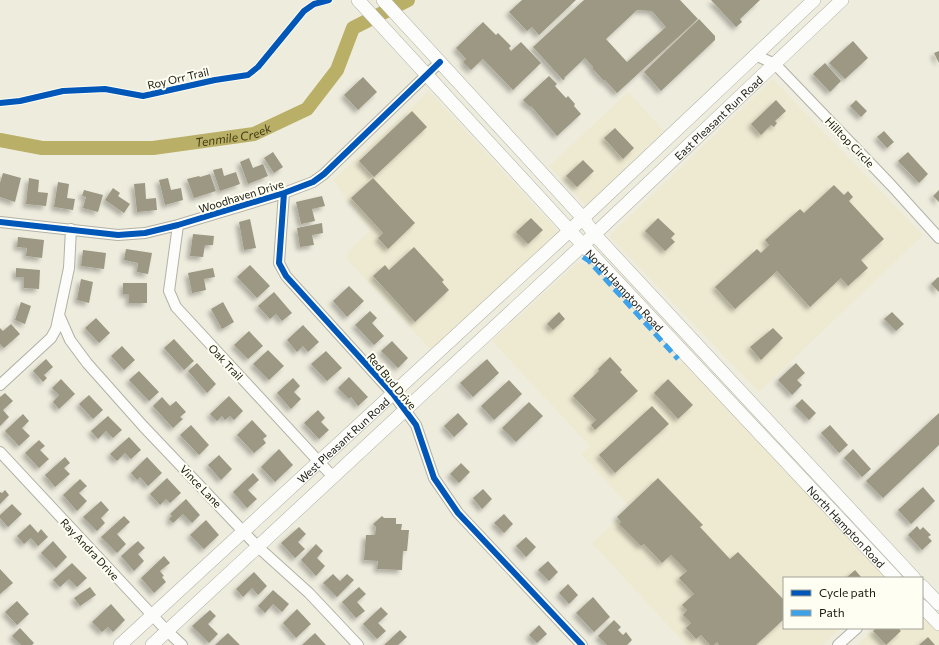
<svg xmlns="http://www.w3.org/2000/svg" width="939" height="645" font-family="Commissioner,sans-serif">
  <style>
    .built { fill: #eeead1 }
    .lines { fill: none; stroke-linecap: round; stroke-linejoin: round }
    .river { stroke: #baaf67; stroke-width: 14 }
    .building { fill: #9c9883; fill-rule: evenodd; filter: url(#shadow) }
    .minor-casing { stroke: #b2b1a5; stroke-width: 12 }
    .major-casing { stroke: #b2b1a5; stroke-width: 14 }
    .minor { stroke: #fcfcfa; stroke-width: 10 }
    .major { stroke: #fcfcfa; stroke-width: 13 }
    .quiet { stroke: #3da2ea; stroke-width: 5; stroke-dasharray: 10 5; stroke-linecap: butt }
    .cycleway-casing { stroke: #fffef3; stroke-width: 8 }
    .cycleway { stroke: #0057b8; stroke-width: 6 }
    .labels { text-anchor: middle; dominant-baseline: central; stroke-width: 4; stroke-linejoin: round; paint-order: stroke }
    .street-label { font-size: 11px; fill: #19180f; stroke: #fffef3 }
    .water-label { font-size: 12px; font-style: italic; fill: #413b13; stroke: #fffef3 }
  </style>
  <defs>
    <filter id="shadow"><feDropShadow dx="-3.5" dy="3.5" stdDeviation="2" flood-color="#0004"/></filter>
  </defs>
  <rect width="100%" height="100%" fill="#eeecdd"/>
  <path class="built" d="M773,79L923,235L759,392L609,236Z
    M429,91L559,232L432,351L347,259L348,252L370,231L333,180Z
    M628,92L664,131L586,206L549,166Z
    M577,263L590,264L680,364L684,361L887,578H784V628H841L823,645H686L592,543L630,507L581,454L590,446L492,341Z
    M922,613L939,631V645H857L875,628H922Z"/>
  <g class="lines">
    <path class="river" id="s1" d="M0,140L42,148H153L254,134L307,109L337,70L353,28L408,0"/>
  </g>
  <path class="building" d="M522,0H576L539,35L532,27L527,31L509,12Z
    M584,0H680L698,19L617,93L605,80L604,81L592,68L593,67L585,58L564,78L565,79L563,80L533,47ZM637,10L652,11L666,27L627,62L606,39Z
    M711,0H760L740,19L742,22L736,27Z
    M699,19L715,36V40L661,91L644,72Z
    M483,22L496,35L498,33L511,46L509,48L511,51L521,42L541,63L513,90L483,59L471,70L463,62L466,59L456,48Z
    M853,41L868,58L845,79L829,63Z
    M939,51V63L934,53Z
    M825,63L841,81L830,92L813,74Z
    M549,76L557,84L555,86L566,98L568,96L575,104L574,106L581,114L557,136L531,106L530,107L523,100Z
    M363,77L377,92L358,110L344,95Z
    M776,100L786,111L775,121L777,123L774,127L771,125L761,135L751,124Z
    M856,100L867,111L861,117L850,106Z
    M412,111L427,127L374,177L359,161Z
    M615,128L634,148L623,159L604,138Z
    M884,131L894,142L887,148L877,137Z
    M273,152L283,167L274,173L264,158Z
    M908,152L928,174L919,183L898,161Z
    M249,158L253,168L263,164L268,176L248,184L240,162Z
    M583,160L594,171L577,187L566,176Z
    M222,168L224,176L236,172L240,184L220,191L213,170Z
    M3,173L21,178L15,202L0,197V183Z
    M210,174L216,191L194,198L187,179L199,176L200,177Z
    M29,178L39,180L38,192L48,193L46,206L26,204Z
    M168,178L171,190L181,188L183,200L165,205L159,180Z
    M373,178L415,223L388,249L378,238L383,233L351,198Z
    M58,182L69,184L67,198L75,199L73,210L54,207Z
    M145,183L146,199L156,198L157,210L137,212L134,184Z
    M834,185L844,195L848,191L853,197L849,201L884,239L861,260L868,268L848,286L841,278L810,307L777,271L735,309L715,287L757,249L761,253L769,245L765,240L800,209L804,213Z
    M113,188L120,193L118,196L130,204L124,213L105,200Z
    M84,190L103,195L98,212L83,208L86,197L82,196Z
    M939,190V202L933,196Z
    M322,196L325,206L312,209L315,221L301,224L296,202Z
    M531,218L543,230L528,244L516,232Z
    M658,218L675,234L671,238L675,242L665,251L645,231Z
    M250,219L256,248L244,250L239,222Z
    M322,223L323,233L312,235L314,245L300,247L297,228Z
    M193,234L214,236L213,245H205L203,257L190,256Z
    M18,237L44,240L42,258L26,256L27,248L17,247Z
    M414,247L444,280L442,282L449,290L415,322L373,276L385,265L389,270Z
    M126,249L152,253L148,274L137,272L138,263L124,260Z
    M83,250L106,253L104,269L81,266Z
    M250,265L270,286L257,298L237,277Z
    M16,268L40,270L39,289L24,288V277H16Z
    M213,268L215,277L204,279L206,290L192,293L188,273Z
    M938,277L939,278V292L931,284Z
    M81,279L93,282L89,303L77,300Z
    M123,283H147V303H129V294H123Z
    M349,286L364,301L347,317L333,301Z
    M274,292L292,313L282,321L276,314L270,319L258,306Z
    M21,302L31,306L25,324L15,320Z
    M223,302L234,322L222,329L211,309Z
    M370,311L377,318L372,323L384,336L374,345L355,325Z
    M559,312L565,319L553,330L547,324Z
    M892,312L904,324L896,331L884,319Z
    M96,318L110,333L99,343L85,328Z
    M11,324L20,334L4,348L0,344V328L3,331Z
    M303,325L319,342L308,352L303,346L297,352L287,340Z
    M773,328L783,338L761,360L750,347Z
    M249,331L263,346L248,359L234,345Z
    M174,339L194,361L184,370L164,348Z
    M392,341L408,358L398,368L381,351Z
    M122,346L135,360L124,370L111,356Z
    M268,350L284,366L269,380L253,364Z
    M326,351L342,368L327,381L311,364Z
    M610,357L622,370L620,372L638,391L595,430L591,425L596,420L573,396L599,371L598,369Z
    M46,359L53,367L44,375L47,378L43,382L33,371Z
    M487,359L499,373L473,397L460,383Z
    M197,363L216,384L207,393L188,371Z
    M796,363L805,373L797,380L802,385L792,395L778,380Z
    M139,371L159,392L149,401L129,380Z
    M349,377L368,397L358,406L351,397L349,399L338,388Z
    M293,378L300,386L294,392L301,399L291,409L277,393Z
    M61,379L75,394L59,409L53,402L59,395L52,388Z
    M668,379L693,405L678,419L654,393Z
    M509,380L522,394L494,420L481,406Z
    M5,393L13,401L3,410L9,417L0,426V397Z
    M89,395L103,410L93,419L79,404Z
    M229,396L243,411L234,420L230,416L225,420L222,416L217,421L210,414Z
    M162,397L170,406L176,401L186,412L180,417L183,419L173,428L153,406Z
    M802,399L816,413L809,420L795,406Z
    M529,402L543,416L516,442L502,428Z
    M652,406L669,424L615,473L599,455Z
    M318,410L325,418L321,422L329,430L319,439L304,423Z
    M458,413L468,424L454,437L444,426Z
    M939,413V445L883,498L866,481Z
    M23,414L29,421L22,428L30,436L19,446L5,431Z
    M108,416L122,430L113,438L106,431L98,439L91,431Z
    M252,420L267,436L263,439L266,443L254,453L237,435Z
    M191,425L209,445L199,455L180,435Z
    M830,425L848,445L839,453L821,433Z
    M129,437L141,450L131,459L125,453L117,461L110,454Z
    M39,440L45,446L40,450L49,459L39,468L25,453Z
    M279,449L293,465L275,482L261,467Z
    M853,449L871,469L862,477L844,458Z
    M219,455L232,469L221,480L208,465Z
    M65,457L70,463L64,468L70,474L55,487L45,475Z
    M147,457L162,473L148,486L140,477L137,480L131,473Z
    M461,463L470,472L459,483L450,474Z
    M253,473L259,480L248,490L257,499L247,508L233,492Z
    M167,478L181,493L170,503L166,499L160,505L150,494Z
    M658,478L703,525L700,527L730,559L738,552L784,600V619L756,645H719L717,642L714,645H710L701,635L696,639L686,628L691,623L683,615L687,610L682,605L694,594L679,578L687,571L671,555L662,563L644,544L641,546L619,524L621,522L617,517Z
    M80,479L87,486L79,493L87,501L77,511L63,495Z
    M923,487L935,501L911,524L898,510Z
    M483,489L492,499L482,509L473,498Z
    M5,490L9,495L0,504V492L2,493Z
    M186,499L200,515L192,523L183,514L173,523L169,519L172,516L170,514Z
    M101,501L109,510L101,518L105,523L97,531L83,517Z
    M12,504L22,514L8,527L0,518V515Z
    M504,514L513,524L504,533L494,523Z
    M124,516L130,522L117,534L126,544L117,553L101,537Z
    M382,516L384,518H396V524H402L401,530H409L407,551H403L402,570L377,569L378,561L364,560L366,535H375L376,527L373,524Z
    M206,520L219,535L204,549L190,535Z
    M30,524L38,533L41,529L48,537L38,546L31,538L24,544L17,536Z
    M917,526L920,530L923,527L931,535L928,537L932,541L922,550L908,535Z
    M299,527L306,534L298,542L305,549L295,558L281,543Z
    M526,537L536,547L526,557L516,546Z
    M53,541L67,557L56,568L41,553Z
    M138,541L145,548L138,554L144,561L134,571L121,556Z
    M316,544L323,551L317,558L325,566L316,576L301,560Z
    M164,556L170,563L160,571L164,576L162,577L166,582L154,593L141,578Z
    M548,561L558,572L549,581L538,570Z
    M72,563L87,578L77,587L69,579L60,587L53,580Z
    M0,569L13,583L0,594Z
    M855,570L862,578H846Z
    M254,572L267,586L258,595L252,588L243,597L236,589Z
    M333,574L340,581L347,574L354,580L337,597L323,583Z
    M568,584L578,595L569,604L559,593Z
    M90,587L96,595L80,606L74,598Z
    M359,587L366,594L357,602L365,611L356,618L342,602Z
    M273,590L289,604L282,612L273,604L265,613L258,606Z
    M593,597L610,617L594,632L576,613Z
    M17,601L29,614L17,625L5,612Z
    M111,604L125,620L113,632L108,627L102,632L92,622Z
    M381,607L388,614L378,623L386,631L377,639L363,624Z
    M297,609L311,624L296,638L283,623Z
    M210,610L216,616L208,624L218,634L209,643L192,626Z
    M614,620L621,627L618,630L623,635L626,632L632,640L627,645H607L598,636Z
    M539,625L547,634L537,643L529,635Z
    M20,628L34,643L32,645H21L12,636Z
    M876,628H898L901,631L886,645L873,631Z
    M400,630L407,637L398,645H384Z
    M228,633L240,645H215Z
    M315,633L326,645H302Z
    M928,637L935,645H919Z"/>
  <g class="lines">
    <defs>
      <path id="minor" d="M755,55L775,64L891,185L939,238
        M284,193L279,263L286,276L393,394L416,425L434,478L458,513L582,645
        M0,222L118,235L145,233L178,225L284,193L313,182L324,174L440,62
        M178,225L169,291L176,307L333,477
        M59,315L70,340L87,363L143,426L258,547L309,593L358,645
        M0,385L51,338L56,329L69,268L71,229
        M0,452L167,631L182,645
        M838,645L857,628"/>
      <g id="major">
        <path id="s2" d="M358,0L583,245L895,578"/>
        <path d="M383,0L583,218L594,234L914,578"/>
        <path d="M922,586L939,604"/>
        <path d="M922,606L939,624"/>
        <path id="s3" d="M120,645L564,236L814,0"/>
        <path id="s4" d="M152,645L600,229L842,0"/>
      </g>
    </defs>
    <use href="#minor" class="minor-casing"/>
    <use href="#major" class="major-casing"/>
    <use href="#minor" class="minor"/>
    <use href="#major" class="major"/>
    <path class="quiet" d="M583,257L589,261L678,359"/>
    <defs>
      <path id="cycleway" d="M0,103L20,101L63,91L105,89L143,96L215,80L248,75L258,67L304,11L314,4L329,0
        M284,193L279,263L286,276L393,394L416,425L434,478L458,513L582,645
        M0,222L118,235L145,233L178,225L284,193L313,182L324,174L440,62"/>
    </defs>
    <use href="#cycleway" class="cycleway-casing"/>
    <use href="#cycleway" class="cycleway"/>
  </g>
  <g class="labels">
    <g class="street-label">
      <text transform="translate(178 78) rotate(-13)">Roy Orr Trail</text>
      <text stroke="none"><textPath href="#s4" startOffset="774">East Pleasant Run Road</textPath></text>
      <text transform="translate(850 142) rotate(46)">Hilltop Circle</text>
      <text transform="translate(241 196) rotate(-17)">Woodhaven Drive</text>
      <text stroke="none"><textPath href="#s2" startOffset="394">North Hampton Road</textPath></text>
      <text transform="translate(226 362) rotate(47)">Oak Trail</text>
      <text transform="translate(392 381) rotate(50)">Red Bud Drive</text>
      <text stroke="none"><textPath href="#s3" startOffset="303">West Pleasant Run Road</textPath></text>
      <text transform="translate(201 486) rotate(46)">Vince Lane</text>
      <text stroke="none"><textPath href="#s2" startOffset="718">North Hampton Road</textPath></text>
      <text transform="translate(90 549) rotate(47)">Ray Andra Drive</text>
    </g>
    <g class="water-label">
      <text stroke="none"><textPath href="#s1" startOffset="235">Tenmile Creek</textPath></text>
    </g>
  </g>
  <rect x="783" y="577" width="140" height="52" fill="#fffef3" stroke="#a3a298"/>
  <rect x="791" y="590" width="20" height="6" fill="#0057b8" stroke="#a3a298"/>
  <text x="819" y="597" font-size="12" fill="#19180f">Cycle path</text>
  <rect x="791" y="610" width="20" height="6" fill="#3da2ea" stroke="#a3a298"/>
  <text x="819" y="617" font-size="12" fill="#19180f">Path</text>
</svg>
